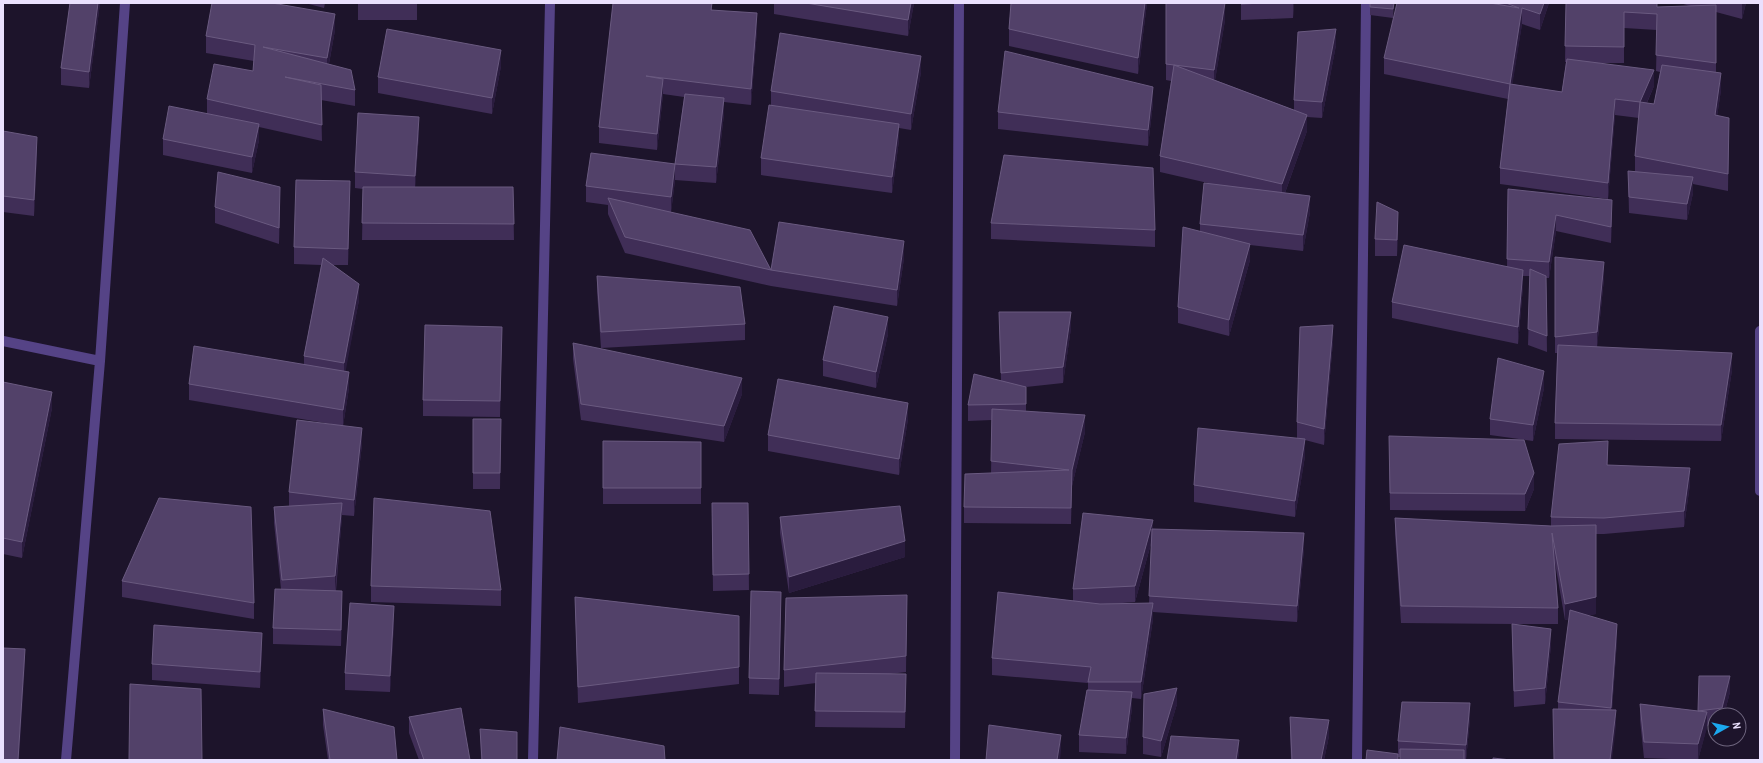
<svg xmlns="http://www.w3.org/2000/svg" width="1763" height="763" font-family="'Archivo Narrow',sans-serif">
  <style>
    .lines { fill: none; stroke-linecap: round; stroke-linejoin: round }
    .minor { stroke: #554386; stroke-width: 10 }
    .wall { fill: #402e57; fill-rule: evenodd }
    .shaded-wall { fill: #2a1c3e }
    .building { fill: #524169; stroke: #6a5a80 }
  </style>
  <rect width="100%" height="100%" fill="#1d142b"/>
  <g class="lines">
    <path class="minor" d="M1760,331V491
      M3,341L100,361
      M66,760L100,361L125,3
      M533,760L550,3
      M955,760L959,3
      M1357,760L1366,3"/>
  </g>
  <path class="wall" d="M70,3H100L89,88L61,85V68Z
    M305,3H325L324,8Z
    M358,3H417V20H358Z
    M712,3V10L757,30L751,105L724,102V114L716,183L675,180L671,212L771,270V286L625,253L608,214V205L586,202V186L675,164L684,97L663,94L657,150L599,143V127Z
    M774,3H914L908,36L774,14Z
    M1011,3H1147L1138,74L1009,46V29Z
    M1166,3L1225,20L1215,80L1294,110V100L1336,45L1322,118L1307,117V131L1285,193L1310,212L1303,251L1250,245V260L1229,336L1178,323V307L1200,231V224L1208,183L1160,172V156L1171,81L1166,80Z
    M1241,3H1294L1293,18L1241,20Z
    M1394,3L1393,18L1370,15V7Z
    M1496,3H1549L1540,30L1522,24L1512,84L1562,92L1566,62H1565L1566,3L1657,7L1690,6L1680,3H1746L1742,19L1716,12V73L1721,90L1717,116L1729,118L1728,191L1693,184V193L1687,220L1629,213L1628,171H1635V156L1639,118L1615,115L1608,199L1500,184V168L1508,99L1384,74V58L1496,4ZM1624,28L1657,30L1656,71L1660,72L1654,104L1647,103L1654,86L1599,63H1624Z
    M335,30L329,64L355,90V106L321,100L322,141L259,127V140L252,173L163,155V139L207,113V99L253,71L254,61L206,53V36Z
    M501,66L492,114L378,93V77Z
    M921,72L911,130L899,128V140L892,193L761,175V158L771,106V91Z
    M1153,103L1148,146L998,129V112Z
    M3,131L37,153L34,216L3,212Z
    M419,133L415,187H513L514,240H362L363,189L355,188V172Z
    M1508,189L1612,216L1611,243L1556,231L1549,278H1546L1547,352L1528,345L1530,276H1523V286L1518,344L1392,318V302L1507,267Z
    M350,197L348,265H333L359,300L345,371L349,388L343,426L362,444L354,516L342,515L336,591L342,607L341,646L273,644V628L281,589L274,523V507L289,506V492L331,424L189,400V384L304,364V356L321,265L294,264V247Z
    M280,203L279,244L215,223V207Z
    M991,223L1155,230V247L991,239Z
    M1398,228L1397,256H1375V239Z
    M1555,257L1604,278L1597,347L1732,370L1721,441L1555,439V423L1557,353H1555Z
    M904,258L897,306L771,286V270Z
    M597,276L745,324V340L601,348L597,292Z
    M999,312L1071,328L1063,383L1026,387V411L1085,432L1072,486L1071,524L964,523V507L991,473L992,420L968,421V405L1001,381Z
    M502,327L500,417L423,416V400Z
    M888,334L876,388L823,376V360Z
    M1333,341L1324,445L1305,440V456L1295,517L1194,502V485L1297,438V422Z
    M573,343L742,394L724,442L581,420L573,359Z
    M3,382L52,408L22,558L3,554Z
    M1544,388L1533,441L1490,435V419Z
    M473,419H501L500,489H473Z
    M908,419L899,475L768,451V435Z
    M1389,436L1534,489L1525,511L1390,510Z
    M603,441L701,442V504H603Z
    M1608,457L1607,465L1690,484L1684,527L1604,534H1596V614L1588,615L1617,640L1612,710L1616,727L1558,709V702L1569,619L1565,620L1555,563L1558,608V624H1515L1551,645L1545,704L1514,707L1512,624L1401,623L1395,534V518L1551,526V517Z
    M748,503L749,590L713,591L712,519Z
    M780,517L905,557L789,593L780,533Z
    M1153,529L1304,549L1297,622L1153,612V619L1141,699L1132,698V708L1126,754L1079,752V735L1088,690V683L992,675V658L1073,601V589ZM1152,540L1149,603L1110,604L1135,602Z
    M122,581L254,603V619L122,597Z
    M371,586L501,590V606L371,602Z
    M907,595L906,672L890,674L906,690L905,728L815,727L816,683L784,687V670Z
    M575,597L739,616V684L578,703Z
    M781,608L779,695L749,694V678Z
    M394,622L390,692L345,690V673Z
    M262,649L260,688L152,680V664Z
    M1730,692L1724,715H1715V725L1707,726L1698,760L1644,758L1640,720V704L1698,711Z
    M1177,704L1161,757L1143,754V737Z
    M323,709L397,760H328L323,725Z
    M409,717L470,760H419L409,733Z
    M1290,717L1329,736L1324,760H1291L1290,734Z
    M1470,719L1466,760H1400V757H1398V760V741Z
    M480,729L517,760H481Z"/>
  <path class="shaded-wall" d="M98,3H100L89,88V72Z
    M911,3H914L908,36V20Z
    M1145,3H1147L1138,74V58Z
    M1225,3V20L1214,87V70Z
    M1293,3H1294L1293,18Z
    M1544,3H1549L1540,30V14Z
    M1742,3H1746L1742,19Z
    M1522,8V24L1510,100V84Z
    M757,13V30L751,105V89Z
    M335,14V30L327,74V58Z
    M1336,29V45L1322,118V102Z
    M501,50V66L492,114V98Z
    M921,56V72L911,130V114Z
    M1654,70V86L1640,118V102Z
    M1721,73V90L1715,131V115Z
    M663,79V95L657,150V134Z
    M1153,87V103L1148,146V130Z
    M724,98V114L716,183V167Z
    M1615,99V115L1608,199V183Z
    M1307,115V131L1282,201V184Z
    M419,117V133L415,192V176Z
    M259,124V140L252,173V157Z
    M899,124V140L892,193V177Z
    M37,137V153L34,216V200Z
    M675,164V180L671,213V197Z
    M1693,177V193L1687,220V204Z
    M350,181V197L348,265V249Z
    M280,187V203L279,244V228Z
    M1310,196V212L1303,251V235Z
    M1612,200V216L1611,243V227Z
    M1398,212V228L1397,256V240Z
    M1556,215V231L1549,278V262Z
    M904,241V258L897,306V290Z
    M1250,244V260L1229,336V320Z
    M1604,262V278L1597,348V332Z
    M1523,270V286L1518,344V327Z
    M359,284V300L344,380V363Z
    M1071,312V328L1063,383V367Z
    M888,317V334L876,388V372Z
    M1333,325V341L1324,445V429Z
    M1732,353V370L1721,441V425Z
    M1544,371V388L1533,441V425Z
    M349,372V388L343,426V410Z
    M742,378V394L724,442V426Z
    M52,392V408L22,558V542Z
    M908,403V419L899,475V459Z
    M1085,415V432L1072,486L1071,524L1072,470Z
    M362,428V444L354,516V500Z
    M1305,439V456L1295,517V501Z
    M1608,441V457L1607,481V465Z
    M1690,468V484L1684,527V511Z
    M1534,473V489L1525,511V494Z
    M342,503V519L335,592V576Z
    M1153,520V536L1135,602V586Z
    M1304,533V549L1297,622V606Z
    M905,541V557L789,593V577Z
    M342,591V607L341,646V630Z
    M781,592V608L779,695V679Z
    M1596,597V614L1565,620V604Z
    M1153,603V619L1141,699V682Z
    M394,606V622L390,692V676Z
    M1617,624V640L1611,724V708Z
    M1551,629V645L1545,704V688Z
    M262,633V649L260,688V672Z
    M25,649V665L19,760H18Z
    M1730,676V692L1724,715H1722V708Z
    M1177,688V704L1161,757V741Z
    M1132,692V708L1126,754V738Z
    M1470,703V719L1466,760V745Z
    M1616,710V727L1612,760H1610Z
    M1707,712V728L1698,760V744Z
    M1329,720V736L1324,760H1321Z
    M1061,735V751L1060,760H1057Z
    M1239,740V756L1238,760H1236Z"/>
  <path class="building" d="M70,3H98L89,72L61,68Z
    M212,3H272L335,14L327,58L263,47L351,70L355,90L285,77L321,85L322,125L207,99L214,64L253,71L255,45L206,36Z
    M613,3H712L711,10L757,13L751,89L646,76L663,79L657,134L599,127Z
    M806,3H911L908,20Z
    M1011,3H1145L1138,58L1009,29Z
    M1166,3H1225L1214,70L1166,64Z
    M1241,3H1264L1241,4Z
    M1370,3H1394L1393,9L1370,7Z
    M1397,3H1490L1519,8L1506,3H1544L1540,14L1522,8L1510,84L1562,92L1567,59L1654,70L1640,102L1615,99L1608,183L1500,168L1510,84L1384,58Z
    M1566,3H1657V7L1716,5V63L1656,55L1657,14L1624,12V47L1565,46Z
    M387,29L501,50L492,98L378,77Z
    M1336,29L1322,102L1294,100L1298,32Z
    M780,33L921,56L911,114L771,91Z
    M1005,51L1153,87L1148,130L998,112Z
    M1174,65L1307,115L1282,184L1160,156Z
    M1662,65L1721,73L1715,115L1729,118L1728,174L1635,156L1640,102L1654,104Z
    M685,94L724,98L716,167L675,164Z
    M769,105L899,124L892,177L761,158Z
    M169,106L259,124L252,157L163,139Z
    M358,113L419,117L415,176L355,172Z
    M3,131L37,137L34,200L3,196Z
    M591,153L675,164L671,197L586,186Z
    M1004,155L1153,168L1155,230L991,223Z
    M1628,171L1693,177L1687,204L1629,197Z
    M218,172L280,187L279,228L215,207Z
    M296,180L350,181L348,249L294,247Z
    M1204,183L1310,196L1303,235L1200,224Z
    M363,187H513L514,224L362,223Z
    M1508,189L1612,200L1611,227L1556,215L1549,262L1507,259Z
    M608,198L750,230L771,270L625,237Z
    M1377,202L1398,212L1397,240L1375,239Z
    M779,222L904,241L897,290L771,270Z
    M1183,227L1250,244L1229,320L1178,307Z
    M1404,245L1523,270L1518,327L1392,302Z
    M1555,257L1604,262L1597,332L1555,337Z
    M323,258L359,284L344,363L304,356Z
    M1530,269L1546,276L1547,336L1528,329Z
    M597,276L740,287L745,324L601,332Z
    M834,306L888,317L876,372L823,360Z
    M999,312H1071L1063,367L1001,373Z
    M425,325L502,327L500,401L423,400Z
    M1333,325L1324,429L1297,422L1300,327Z
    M573,343L742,378L724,426L581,404Z
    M1558,345L1732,353L1721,425L1555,423Z
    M194,346L349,372L343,410L189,384Z
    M1498,358L1544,371L1533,425L1490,419Z
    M974,374L1026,387V404L968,405Z
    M778,379L908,403L899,459L768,435Z
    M3,382L52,392L22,542L3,538Z
    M992,409L1085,415L1072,470L1071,508L964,507L965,474L1069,470L991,461Z
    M473,419H501L500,473H473Z
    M297,420L362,428L354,500L289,492Z
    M1198,428L1305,439L1295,501L1194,485Z
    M1389,436L1524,440L1534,473L1525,494L1390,493Z
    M603,441L701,442V488H603Z
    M1608,441L1607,465L1690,468L1684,511L1604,518L1551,517L1559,444Z
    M159,498L251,507L254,603L122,581Z
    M374,498L490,511L501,590L371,586Z
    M342,503L335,576L282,580L274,507Z
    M712,503H748L749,574L713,575Z
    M900,506L905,541L789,577L780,517Z
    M1083,513L1153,520L1135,586L1073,589Z
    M1395,518L1551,526L1596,525V597L1565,604L1552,533L1558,608L1401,606Z
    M1152,529L1304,533L1297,606L1149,596Z
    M275,589L342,591L341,630L273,628Z
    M751,591L781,592L779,679L749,678Z
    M998,592L1100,604L1153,603L1141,682H1088L1091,667L992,658Z
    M907,595L906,656L784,670L786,598Z
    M575,597L739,616V667L578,687Z
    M350,603L394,606L390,676L345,673Z
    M1570,610L1617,624L1611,708L1558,702Z
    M1512,624L1551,629L1545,688L1514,691Z
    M154,625L262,633L260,672L152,664Z
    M3,648L25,649L18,760H3Z
    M816,673L906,674L905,712L815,711Z
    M1699,676H1730L1722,708L1698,711L1707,712L1698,744L1644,742L1640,704L1698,711Z
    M130,684L201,689L202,760H129Z
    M1177,688L1161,741L1143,737L1144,694Z
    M1087,690L1132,692L1126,738L1079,735Z
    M1402,702L1470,703L1466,745L1398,741Z
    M461,708L470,760H424L409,717Z
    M323,709L394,727L397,760H330Z
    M1553,709L1616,710L1610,760H1554Z
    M1290,717L1329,720L1321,760H1292Z
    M989,725L1061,735L1057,760H986Z
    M560,727L664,746L665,760H557Z
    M480,729L517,732V760H482Z
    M1171,736L1239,740L1236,760H1167Z
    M1400,749L1464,750V760H1400Z
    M1367,750L1398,754V760H1366Z
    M1493,758L1511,760H1493Z"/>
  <rect width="1763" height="763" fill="none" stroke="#eae0fd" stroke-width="8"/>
  <g transform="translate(1727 727) rotate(82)"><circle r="19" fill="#1d142b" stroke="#6f667f"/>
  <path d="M0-3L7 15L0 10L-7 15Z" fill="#1ba8ee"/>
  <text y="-6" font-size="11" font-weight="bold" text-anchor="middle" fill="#eae0fd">N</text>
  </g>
</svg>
